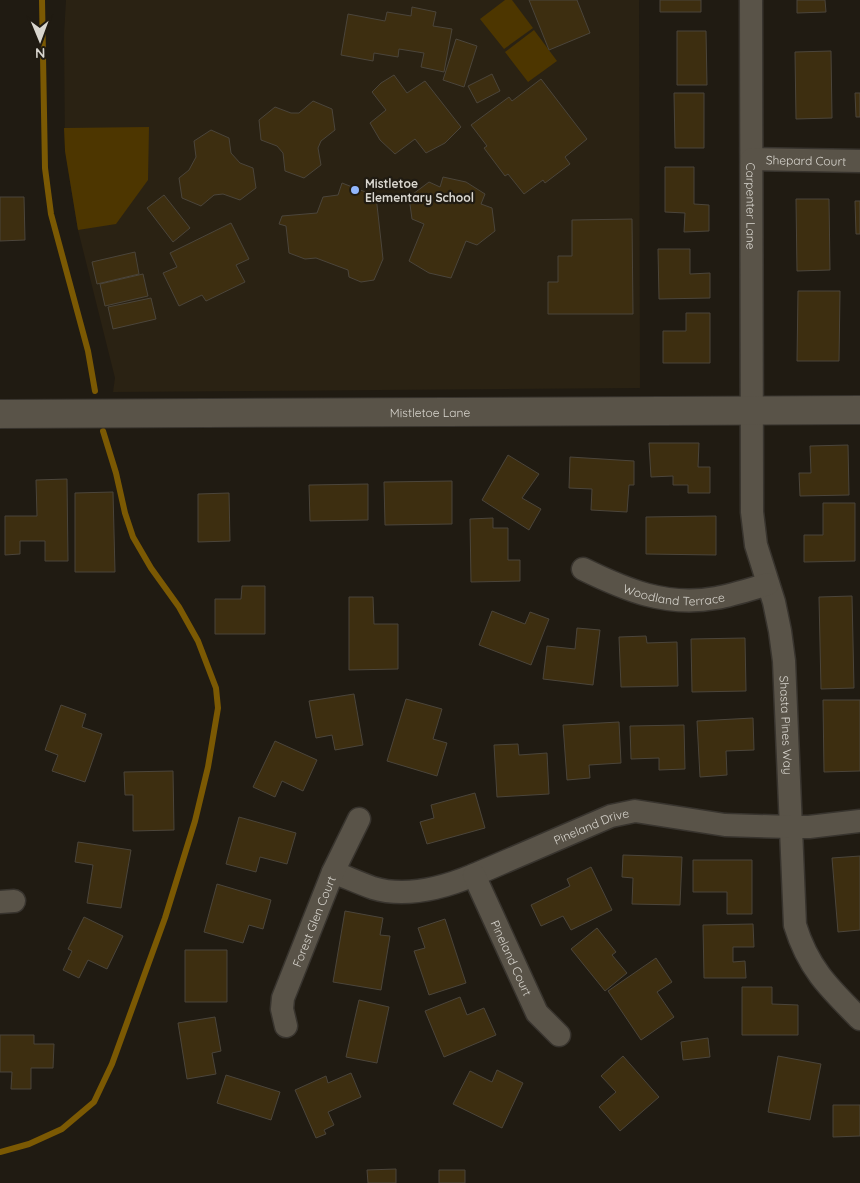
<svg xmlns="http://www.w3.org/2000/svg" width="860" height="1183" font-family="Quicksand,sans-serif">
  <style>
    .built { fill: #2a2213 }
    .green { fill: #4d3600 }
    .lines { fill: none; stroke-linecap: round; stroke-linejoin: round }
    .stream { stroke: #7b5903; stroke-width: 6 }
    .building { fill: #3d2e10; stroke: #4b453b }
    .street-casing { stroke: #38342e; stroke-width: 25 }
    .secondary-casing { stroke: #38342e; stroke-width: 30 }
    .street { stroke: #595348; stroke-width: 22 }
    .secondary { stroke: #595348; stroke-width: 28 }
    .poi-dot { fill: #92b7fd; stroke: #201b12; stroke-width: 2 }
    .labels { text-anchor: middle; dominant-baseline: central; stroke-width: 4.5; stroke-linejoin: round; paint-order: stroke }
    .street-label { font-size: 12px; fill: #d9d6cf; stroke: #201b12 }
    .poi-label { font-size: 12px; font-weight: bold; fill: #d9d6cf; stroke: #201b12; text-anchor: start }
  </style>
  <rect width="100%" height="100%" fill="#201b12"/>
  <path class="built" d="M66,0H639L640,388L113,392L115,378L78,230L65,151L64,35Z"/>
  <path class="green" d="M505,0H512L533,28L504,49L480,19Z
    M534,30L557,61L528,82L505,52Z
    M149,127L148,180L116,224L78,230L65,151L64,128Z"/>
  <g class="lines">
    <path class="stream" d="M42,0L45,168L51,214L88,351L95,391
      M0,1152L29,1144L62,1129L94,1102L112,1064L165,918L195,821L208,767L218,708L216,688L198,641L179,607L151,568L133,537L125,513L116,473L103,431"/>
  </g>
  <path class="building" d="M529,0H577L590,33L549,50Z
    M660,0H701V12H660Z
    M797,0H825L826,12L797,13Z
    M412,7L436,12L433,26L452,29L444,72L421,67L424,53L399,49L398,57L374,53L373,61L341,55L348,14L385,21L387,12L411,16Z
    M677,31H706L707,85H677Z
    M456,39L477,46L464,87L443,80Z
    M831,51L832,118L796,119L795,52Z
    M492,74L500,91L477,103L468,86Z
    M394,75L407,93L425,81L461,127L445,143L426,153L415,139L395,154L380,140L370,123L386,110L372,92L381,83Z
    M541,79L587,139L565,157L570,164L545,183L543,180L524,194L508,174L505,176L484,148L487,146L471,125L509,97L512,101Z
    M674,93H704V148H675Z
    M855,93H860V117H856Z
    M313,101L332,109L335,130L321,141L318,148L321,165L304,178L285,171L283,153L277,146L261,140L259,120L275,107L291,113H299Z
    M211,130L229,138L231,153L240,163L253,168L256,188L240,200L223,194L214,195L201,206L182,198L179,178L189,170L196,157L194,141Z
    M665,167H694V204L709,205V231L684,232L685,213L665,212Z
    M443,177L466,182L485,194L481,204L492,208L495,231L477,245L466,241L451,278L429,273L409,261L424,224L412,219L409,197L429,182L440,187Z
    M342,183L376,196L383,259L374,280L361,282L349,277L348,270L316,258L305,259L289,253L286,226L279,224L282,216L317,213L323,197L338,195Z
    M164,195L190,228L173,242L147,208Z
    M0,197H24L25,240L0,241Z
    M796,199H829L830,270L797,271Z
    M855,201H860V234H856Z
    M632,219L633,314H548V282H558V256H572V220Z
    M231,223L249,259L236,265L245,282L206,301L202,295L179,306L163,273L177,267L170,253Z
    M658,249H690V274L710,273V298L659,299Z
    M135,252L139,274L97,284L92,262Z
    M143,274L148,296L105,306L100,284Z
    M798,291H840L839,361H797Z
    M151,298L156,319L113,329L108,307Z
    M686,313H710V363H663V331H686Z
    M649,443H699L698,467H710V493H688V485H673V476L651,477Z
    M848,445L849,495L800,496L799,473H811L810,446Z
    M508,455L539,474L522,498L541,509L529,530L482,500Z
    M570,457L634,461V485H629L627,512L591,510L592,489L569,488Z
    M67,479L68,561H45V541H20V554L5,555V516H37L36,480Z
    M452,481V524L385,525L384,482Z
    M368,484V520L310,521L309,485Z
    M113,492L115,572H75V493Z
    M229,493L230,541L198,542V494Z
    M823,503H855V561L804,562V535H823Z
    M716,516V555L646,554V517Z
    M493,518V528H508V560H520V581L471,582L470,519Z
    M242,586H265V634H215V599H241Z
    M852,596L854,688L821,689L819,597Z
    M349,597H373L374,624H398V669L349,670Z
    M492,611L525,624L530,612L549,619L531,665L479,645Z
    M577,628L600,630L593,685L543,679L547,646L575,649Z
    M646,636L647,643L677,642L678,686L621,687L619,637Z
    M745,638L746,691L692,692L691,639Z
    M354,694L363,745L335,750L332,735L316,738L309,701Z
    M406,699L442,709L433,739L447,743L437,776L387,761Z
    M823,700H860V771L824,772Z
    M61,705L86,714L82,727L102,734L85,782L52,771L58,755L45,750Z
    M753,718L754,750L726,751L727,775L700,777L697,721Z
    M619,722L621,763L589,765L590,778L567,780L563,725Z
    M684,725L685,769L659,770V758L631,759L630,726Z
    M275,741L317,760L303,791L282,781L275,797L253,787Z
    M518,744L519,755L547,753L549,794L497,797L494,745Z
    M173,771L174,830L133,831V795H125L124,772Z
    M475,793L485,828L427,844L420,822L434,818L431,805Z
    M239,817L296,833L287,864L260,857L256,872L226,864Z
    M78,842L131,850L121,908L87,903L93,865L75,862Z
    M623,855L682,857L680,905L632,904L633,878L622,877Z
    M860,856V930L838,932L832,858Z
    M693,860H752V914H727V892H693Z
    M591,867L612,910L571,930L563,916L541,926L531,905L570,886L567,879Z
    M217,884L271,900L263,929L249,925L243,943L204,932Z
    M345,911L383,918L380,935L390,936L381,990L333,982Z
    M84,917L123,936L107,969L88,960L79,978L63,970L72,951L68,949Z
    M445,919L466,983L429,995L414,951L425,948L418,928Z
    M753,924L754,947H733V962L745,961L746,978H704L703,925Z
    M597,928L616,952L612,955L627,973L605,991L571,949Z
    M185,950H227V1002H185Z
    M656,958L672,982L657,992L674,1017L641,1040L608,991Z
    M742,987H772V1004L798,1005V1035H742Z
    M460,997L467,1015L484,1008L496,1035L444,1057L425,1011Z
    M359,1000L389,1007L377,1063L346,1057Z
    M215,1017L221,1051L212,1053L216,1074L187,1079L178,1023Z
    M0,1035H34V1044H54L53,1068H31V1089H11L12,1072H0Z
    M708,1038L710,1057L683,1060L681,1042Z
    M623,1056L659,1097L620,1131L599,1107L616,1092L601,1076Z
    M778,1056L821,1064L810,1120L768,1112Z
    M497,1070L523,1083L502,1128L453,1104L470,1071L492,1082Z
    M351,1073L361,1097L328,1112L334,1125L324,1130L326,1134L316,1138L295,1090L326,1076L328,1083Z
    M226,1075L280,1092L271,1120L217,1103Z
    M833,1105H860V1136L833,1137Z
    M396,1169V1183H368L367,1170Z
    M439,1170H465V1183H439Z"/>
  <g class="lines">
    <defs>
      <g id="street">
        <path id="s1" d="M751,0L752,512L756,545L774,602L780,631L784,661L795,925C808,968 829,988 860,1019"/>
        <path id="s2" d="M752,159L860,161"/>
        <path id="s3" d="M583,569C626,590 666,607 716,598C733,595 751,589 768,584"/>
        <path id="s4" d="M333,872C346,877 359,883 373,888C406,898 443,888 474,875L611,816L635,811L725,825L791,827H809L860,821"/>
        <path id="s5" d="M474,875L537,1013L559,1035"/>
        <path d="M0,902L14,901"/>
        <path id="s6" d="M286,1026L282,1009L283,998L333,872L359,819"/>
      </g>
      <g id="secondary">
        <path id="s7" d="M0,414L860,410"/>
      </g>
    </defs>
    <use href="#street" class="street-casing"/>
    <use href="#secondary" class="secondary-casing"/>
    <use href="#street" class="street"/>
    <use href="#secondary" class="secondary"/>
  </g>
  <circle class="poi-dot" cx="355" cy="190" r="5"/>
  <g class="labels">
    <g class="street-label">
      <text stroke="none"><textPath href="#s2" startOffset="54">Shepard Court</textPath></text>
      <text stroke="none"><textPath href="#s1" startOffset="206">Carpenter Lane</textPath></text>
      <text stroke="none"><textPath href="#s7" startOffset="430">Mistletoe Lane</textPath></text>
      <text stroke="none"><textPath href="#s3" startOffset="96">Woodland Terrace</textPath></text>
      <text stroke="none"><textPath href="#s1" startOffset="729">Shasta Pines Way</textPath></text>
      <text stroke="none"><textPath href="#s4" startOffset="274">Pineland Drive</textPath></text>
      <text stroke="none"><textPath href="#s6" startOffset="111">Forest Glen Court</textPath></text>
      <text stroke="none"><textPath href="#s5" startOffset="91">Pineland Court</textPath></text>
    </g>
    <g class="poi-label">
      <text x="365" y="183">Mistletoe<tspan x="365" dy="14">Elementary School</tspan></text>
    </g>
  </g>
  <g transform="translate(40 40) rotate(179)" stroke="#201b12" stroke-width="4" paint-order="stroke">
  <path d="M0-4L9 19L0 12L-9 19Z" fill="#d9d6cf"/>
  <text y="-8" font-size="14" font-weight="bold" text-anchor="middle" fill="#d9d6cf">N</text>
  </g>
</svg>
